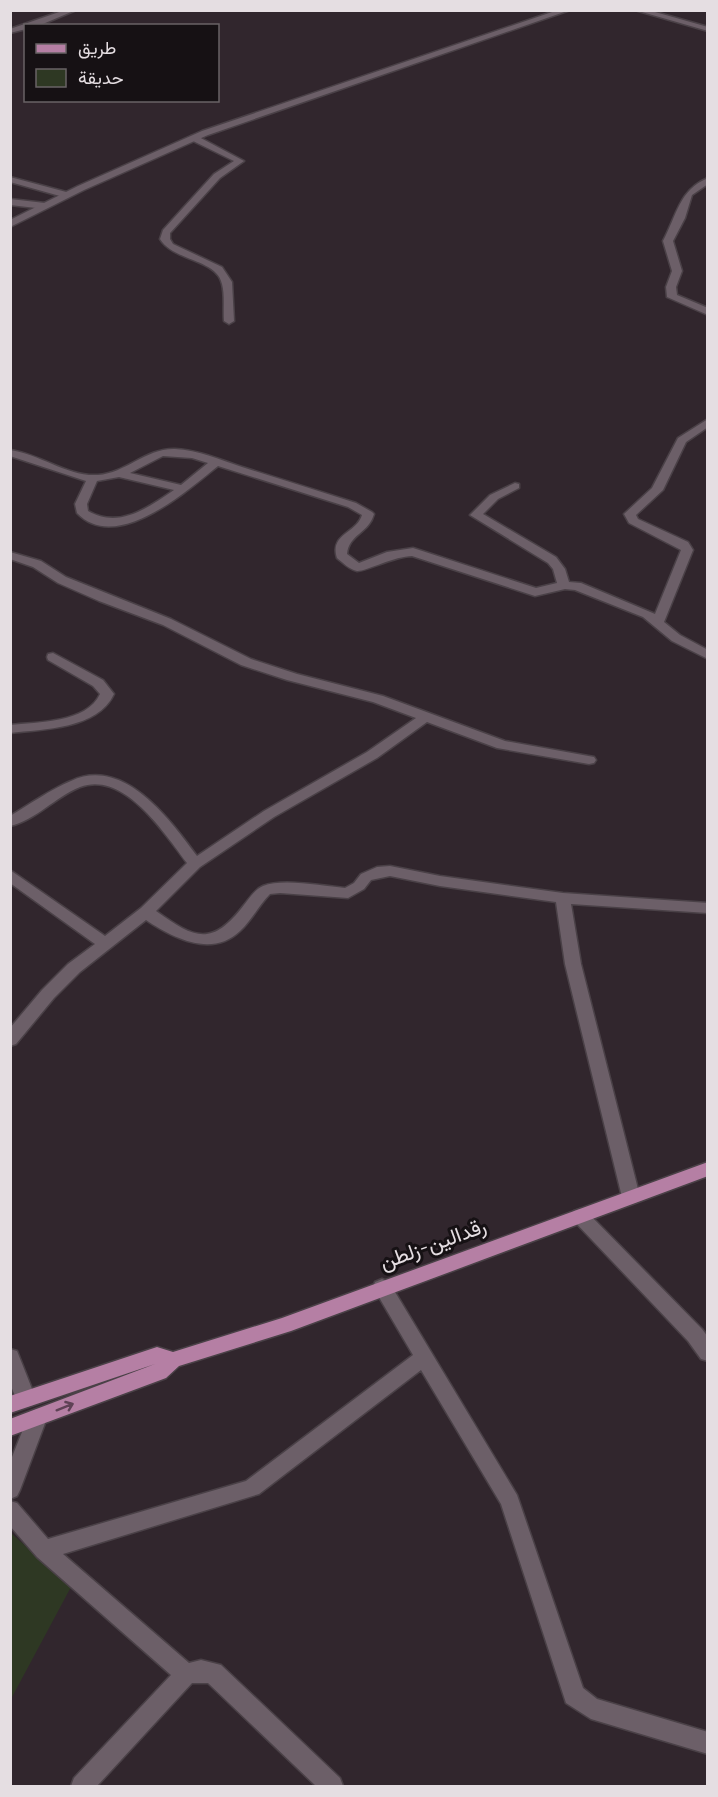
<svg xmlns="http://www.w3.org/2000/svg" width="718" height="1797" font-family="Bitter,Vazirmatn,serif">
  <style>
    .green { fill: #2e3823 }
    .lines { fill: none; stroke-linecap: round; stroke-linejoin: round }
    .street-casing { stroke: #4a4147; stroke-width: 3 }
    .secondary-casing { stroke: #4a4147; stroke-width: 3 }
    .primary-casing { stroke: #4a4147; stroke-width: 3 }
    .street { fill: #6c5f68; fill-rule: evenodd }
    .secondary { fill: #6c5f68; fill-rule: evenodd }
    .primary { fill: #b57fa4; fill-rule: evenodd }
    .oneway { stroke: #5e4255 }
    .labels { text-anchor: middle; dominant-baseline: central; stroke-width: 6; stroke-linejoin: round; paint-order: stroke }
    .near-street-label { font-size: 21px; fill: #e5dee2; stroke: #161114 }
  </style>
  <rect width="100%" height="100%" fill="#31262d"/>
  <path class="green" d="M11,1533L71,1587L11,1699Z"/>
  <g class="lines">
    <defs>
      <path id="street" d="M65,10H76L38,26H26V29L10,33V29Z
        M635,10H648L708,27V31Z
        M191,136H197L244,161L220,178L170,233V239L173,244L222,267L232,282L234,321L229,324L224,321C223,309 225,295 222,284C217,259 173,261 160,239L163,230L214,174L234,161L191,140Z
        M10,177L70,193L71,195L67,198L10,182Z
        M708,178V184L692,195L685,218L673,241L682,271L676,287L677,295L708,308V315L667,297L666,287L672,271L663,241C677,215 679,190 708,178Z
        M10,199L45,203L49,206L45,209L10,205Z
        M708,419V427L686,442L663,490L636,515L638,519L688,542L693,550L664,622L680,635L708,650V659L672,641L643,617L575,590L565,589L535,596L412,556C395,556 364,572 357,571C350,570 342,562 337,558C329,534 357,533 362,515L348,507L218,466C187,491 116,554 77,513L75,504L86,481L10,456V450C40,454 68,477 98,475C126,473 146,448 175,449C198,450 221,460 242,467C280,479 318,491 356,503L372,512L374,514C369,533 349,534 347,554L359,563L387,552L413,548L536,588L557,583L553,569L548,563L470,515L490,495L515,483L519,484V488L498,499L483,514L556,557L565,569L569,582L581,583L655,614L681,550L629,523L624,514L652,488L678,438ZM163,456L192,458L208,463L181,485L130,473ZM119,477L174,490C148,508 119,529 88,511L87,504L97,481Z
        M10,552L41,561L66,577L171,619L251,659L297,674L383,696L505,741L594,757L596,760L594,763L589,764L497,748L427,722L377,758L274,817L200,867L156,911C195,939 212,947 244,905C249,899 255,889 263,886C283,878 323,886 345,888L354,883L361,874L377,867L390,866L440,876L563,893L708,903V913L571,904L581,964L640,1197L637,1202L631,1204L625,1202L622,1197L565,964L556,902L440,886L390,876L371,880L364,889L348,898L280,893L270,894C259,905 252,920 240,931C212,958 173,938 146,920L80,972L54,998L16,1044L10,1046V1028L42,990L68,964L95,944L10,883V870L105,936L141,908L187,863C165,834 124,770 80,787C55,797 36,820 10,826V816C30,804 50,790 71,781C124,756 170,820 197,856L264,811L367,752L416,718L373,702L287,680L241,665L163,625L99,601L58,583L33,567L10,559Z
        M53,653L103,680L114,694C98,729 44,729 10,733V725C37,722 87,723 100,694L93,686L48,660L47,657L48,654Z
        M580,1209L586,1211L702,1329L708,1337V1361L701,1359L688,1341L574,1221L571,1216L574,1211Z
        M382,1279L389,1282L517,1495L583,1688L597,1699L708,1732V1754L591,1719L566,1703L501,1504L421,1370L259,1494L63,1554L189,1663L201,1660L221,1665L340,1778L343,1786H316L208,1683H192L97,1786H71L74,1778L171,1675L37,1557L10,1526V1501L17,1503L48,1539L246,1481L413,1355L373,1287L375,1282Z
        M10,1349L17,1351L36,1399L33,1405L26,1407L19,1405L10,1384Z
        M37,1409L44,1412L47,1418L20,1490L17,1496L10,1499V1462L30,1412Z"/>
      <path id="secondary" d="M558,10H570L208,135L84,190L10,227V220L78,186L202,131Z"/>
      <path id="primary" d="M708,1162V1176L291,1331L179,1366L166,1378L10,1436V1419L155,1364L10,1413V1396L157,1347L173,1352L282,1318Z"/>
    </defs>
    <use href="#street" class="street-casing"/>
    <use href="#secondary" class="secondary-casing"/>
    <use href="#primary" class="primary-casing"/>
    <use href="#street" class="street"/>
    <use href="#secondary" class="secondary"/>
    <use href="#primary" class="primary"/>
  </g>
  <defs><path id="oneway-shaft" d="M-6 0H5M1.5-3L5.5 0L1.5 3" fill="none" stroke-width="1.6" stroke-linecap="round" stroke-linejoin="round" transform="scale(1.5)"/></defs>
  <use class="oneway" href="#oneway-shaft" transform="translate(65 1407) rotate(-22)"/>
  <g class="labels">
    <g class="near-street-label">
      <text transform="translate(433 1244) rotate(-20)">رقدالين-زلطن</text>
    </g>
  </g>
  <rect width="718" height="1797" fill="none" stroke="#e5dee2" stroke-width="24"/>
  <rect x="24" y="24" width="195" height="78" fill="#161114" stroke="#696366" stroke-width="1.5"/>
  <rect x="36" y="44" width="30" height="9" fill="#b57fa4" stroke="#696366" stroke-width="1.5"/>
  <text x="78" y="54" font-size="18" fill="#e5dee2">طريق</text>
  <rect x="36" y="69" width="30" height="18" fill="#2e3823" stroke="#696366" stroke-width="1.5"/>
  <text x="78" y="84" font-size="18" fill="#e5dee2">حديقة</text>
</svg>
